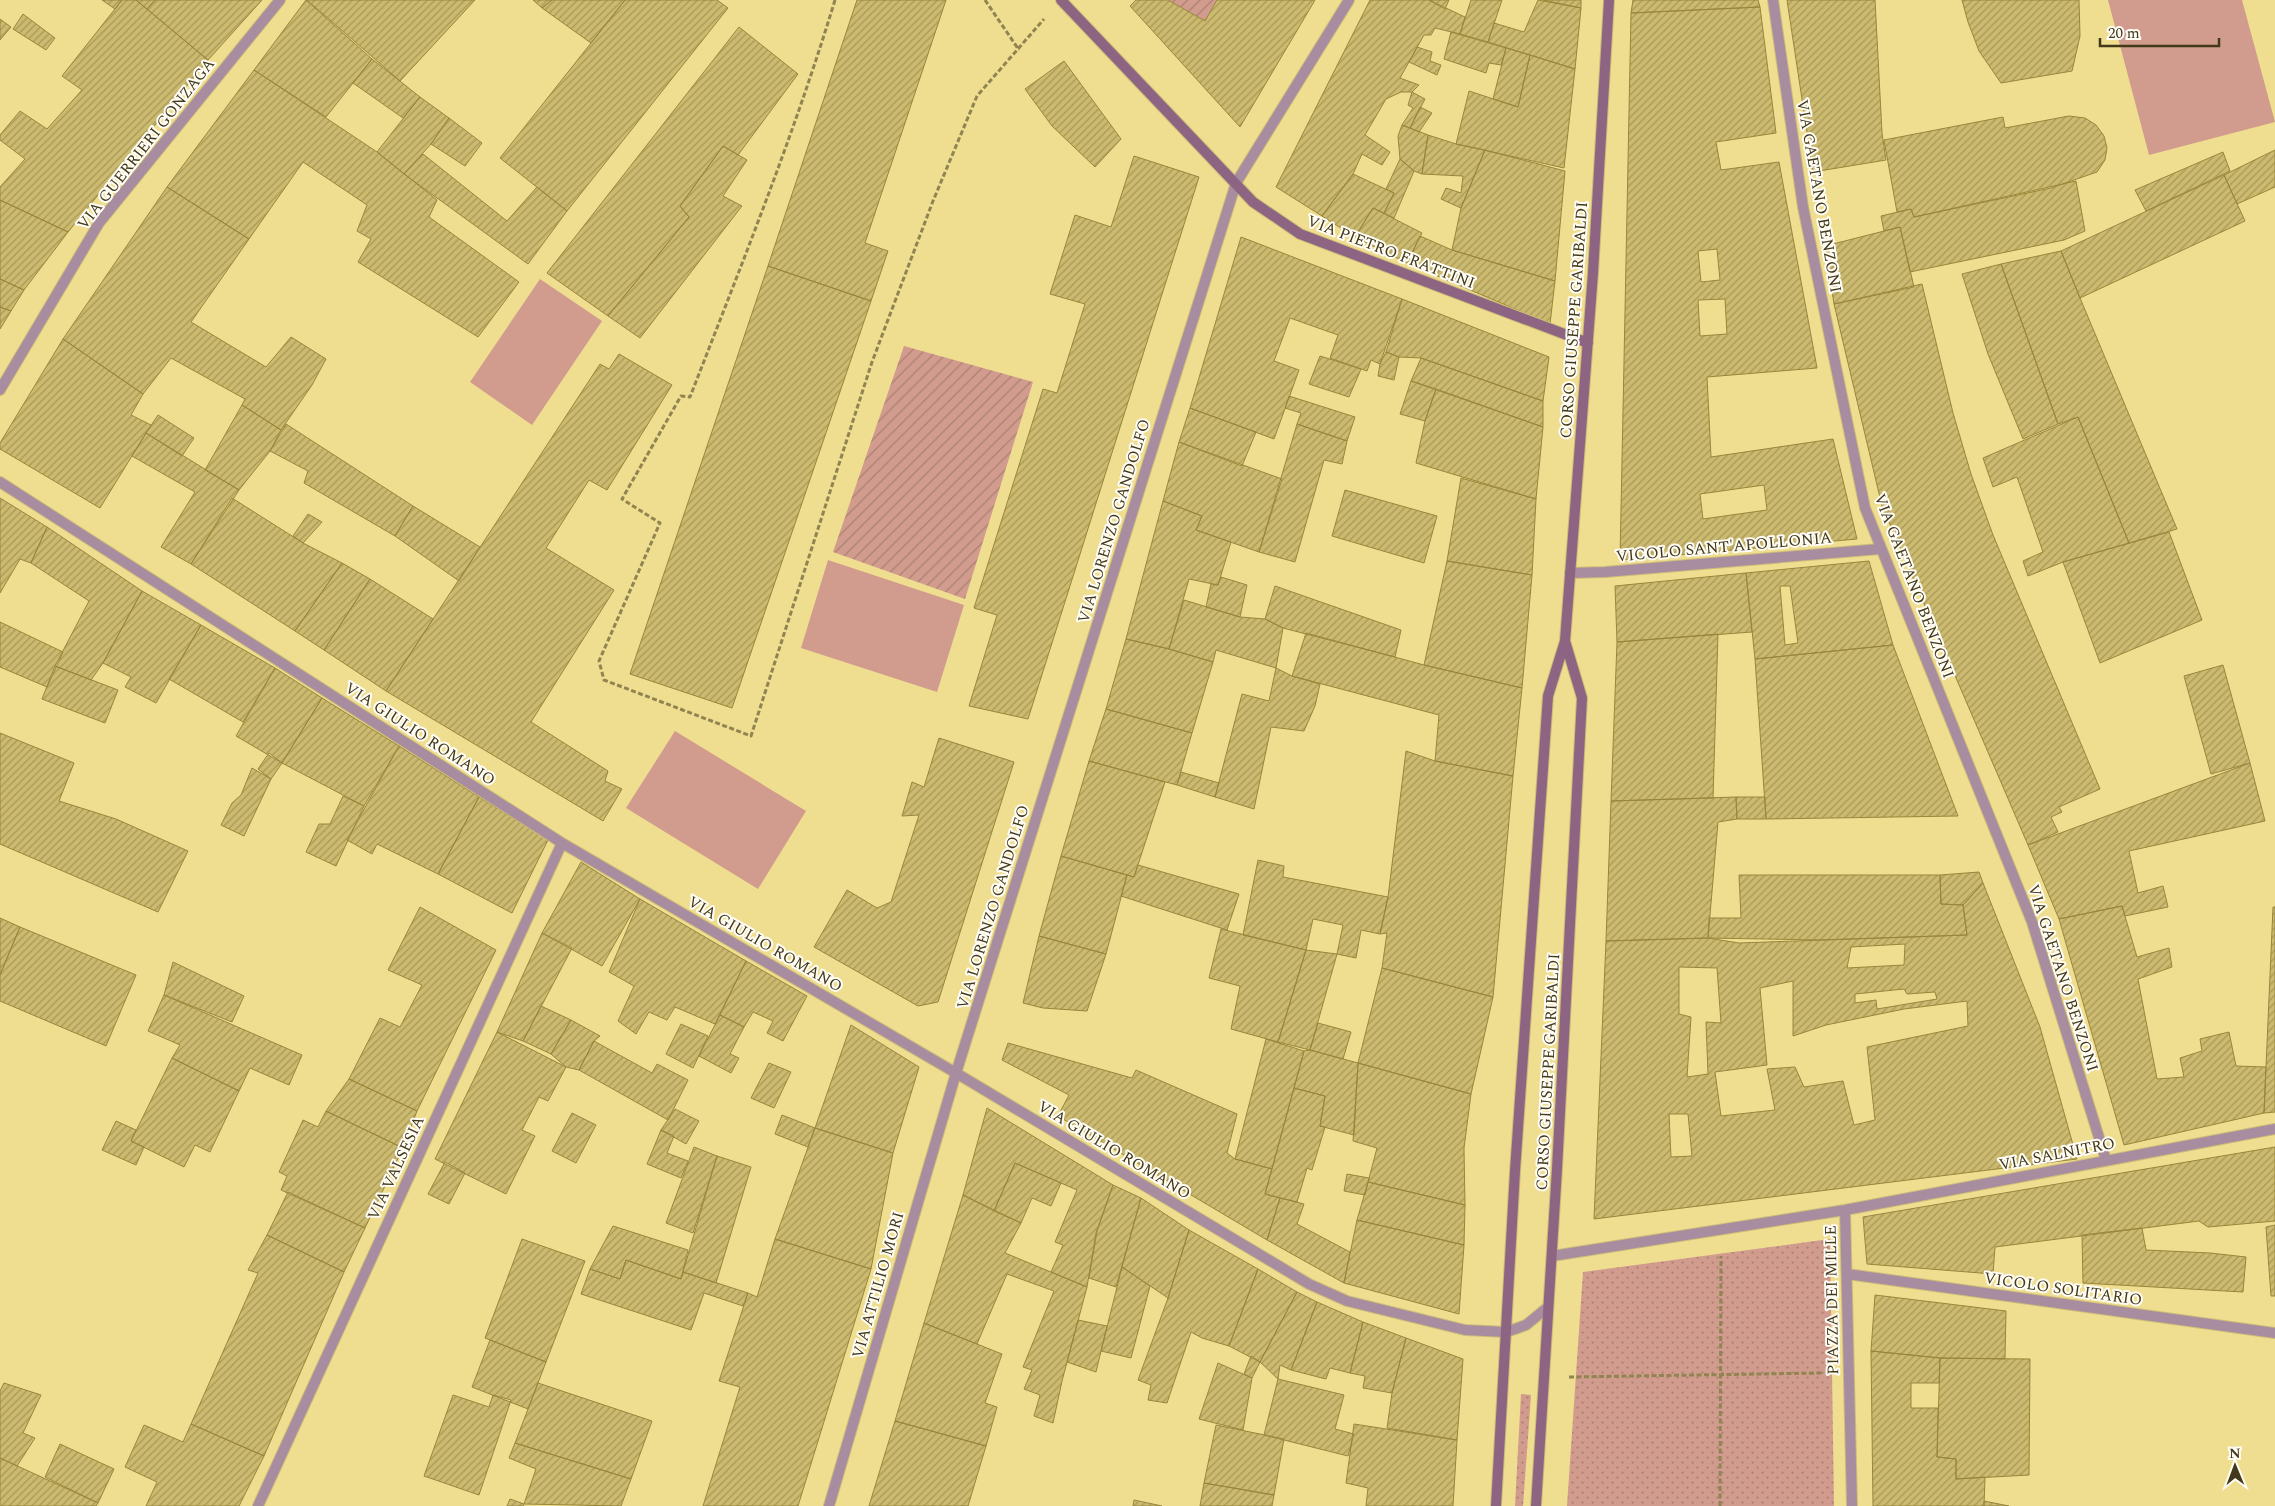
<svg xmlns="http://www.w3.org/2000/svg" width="2275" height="1506" font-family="Spectral,serif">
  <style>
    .grass { fill: url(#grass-dots) }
    .garden { fill: url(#garden-furrows) }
    .pitch { fill: #d19c8d }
    .building { fill: url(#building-hatch); stroke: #98863b; fill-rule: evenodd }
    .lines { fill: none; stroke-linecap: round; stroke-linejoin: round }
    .street-casing { stroke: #ccbc78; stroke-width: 12 }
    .secondary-casing { stroke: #ccbc78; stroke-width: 12 }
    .path { stroke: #908450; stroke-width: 3; stroke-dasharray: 5 2.5; stroke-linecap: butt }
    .street { stroke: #a88ca0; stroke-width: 10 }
    .secondary { stroke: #8d6582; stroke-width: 10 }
    .labels { text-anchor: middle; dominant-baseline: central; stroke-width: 4; stroke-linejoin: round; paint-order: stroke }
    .street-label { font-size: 16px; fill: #41391a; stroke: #fffdf6 }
  </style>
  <defs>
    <pattern id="grass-dots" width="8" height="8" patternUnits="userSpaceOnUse" patternTransform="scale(1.25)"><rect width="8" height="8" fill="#d19c8d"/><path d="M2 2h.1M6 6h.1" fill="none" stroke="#ab8072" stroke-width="1.8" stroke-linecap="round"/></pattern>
    <pattern id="garden-furrows" width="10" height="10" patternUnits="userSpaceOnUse" patternTransform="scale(1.25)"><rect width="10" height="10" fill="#d19c8d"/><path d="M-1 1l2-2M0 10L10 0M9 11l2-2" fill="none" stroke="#ab8072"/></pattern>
    <pattern id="building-hatch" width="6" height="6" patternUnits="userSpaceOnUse" patternTransform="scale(1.25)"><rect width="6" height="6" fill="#ccba6f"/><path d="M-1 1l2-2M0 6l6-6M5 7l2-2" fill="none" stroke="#a7985a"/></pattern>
  </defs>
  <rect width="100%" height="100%" fill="#efdd90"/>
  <path class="grass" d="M1830,1239L1834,1506H1567L1583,1272Z
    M1521,1394L1531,1395L1523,1506H1515Z"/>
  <path class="garden" d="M1168,0H1217L1205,21Z
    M904,346L1033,382L965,599L833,552Z"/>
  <path class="pitch" d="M2108,0H2242L2275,122L2149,155Z
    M540,279L602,321L532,425L470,382Z
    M828,560L964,605L937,692L801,648Z
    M675,731L806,811L758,889L626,808Z"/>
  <path class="building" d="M102,0H122L115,9Z
    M122,0H136L208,60L68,232L0,200V187L25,159L0,140V135L20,111L47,129L82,90L62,76Z
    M136,0H155L147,9Z
    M155,0H262L208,60L147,9Z
    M306,0L372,59L326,117L254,70Z
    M307,0H475L400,81Z
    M533,0H552L542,8Z
    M552,0H625L591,43L542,8Z
    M625,0H717L728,8L567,211L500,158Z
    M857,0H946L865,243L888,251L871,301L768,266Z
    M1136,0H1168L1205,21L1217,0H1315L1240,127L1130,6Z
    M1370,0H1429L1465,17L1460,34L1435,28L1431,35H1424L1400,78L1419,85L1412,92H1401L1386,99L1365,135L1390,152L1382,165L1362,154L1353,174L1322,216L1276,187Z
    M1429,0H1449L1445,9Z
    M1471,0H1502L1488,42L1460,34Z
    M1538,0L1581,8L1575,69L1488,42L1494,23L1524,32Z
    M1543,0H1581V8Z
    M1633,0H1758L1760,7L1631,13Z
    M1787,0H1875L1882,133L1886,160L1813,172Z
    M1962,0H2079L2080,36L2072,71L2001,83L1979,51L1968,22Z
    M1760,7L1776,133L1716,142L1721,170L1779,162L1817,368L1707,377L1711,457L1833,439L1857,539L1620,560L1631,13ZM1717,249L1720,280L1701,282L1698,251ZM1725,299L1727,334L1700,336L1698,300ZM1764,485L1767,510L1703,519L1700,494Z
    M23,14L55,38L46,50L13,29Z
    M0,19L11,27L0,40Z
    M739,27L798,74L738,155L723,146L680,206L689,217L608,316L547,273Z
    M1451,32L1506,48L1501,65L1489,63L1486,73L1444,59Z
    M1417,47L1432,52L1430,61L1441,65L1437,75L1409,62Z
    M1506,48L1530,55L1518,107L1493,99Z
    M1530,55L1575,69L1564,168L1456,144L1469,91L1518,107Z
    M372,59L420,97L403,118L353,83Z
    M1064,61L1121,139L1095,167L1052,126L1025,89Z
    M254,70L377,152L437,200L429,217L519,282L478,337L358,262L371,239L357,231L367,205L303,162L249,239L167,187Z
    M1412,92L1425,99L1410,128L1402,125L1413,108L1408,105Z
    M420,97L449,118L431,144L404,174L377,152Z
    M1420,107L1432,113L1419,132L1410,128Z
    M2069,116L2085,118L2096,125L2104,136L2107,148L2105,160L2097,172L2051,188L1914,217L1911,209L1897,212L1884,140L2003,117L2005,128Z
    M449,118L482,143L465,166L431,144Z
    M1402,125L1428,135L1422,174L1414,171L1400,159L1398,136Z
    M1428,135L1456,144L1485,150L1461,208L1441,199L1446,188L1461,193L1463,176L1422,174Z
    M723,146L747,160L723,196L742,206L640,338L608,316L689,217L680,206Z
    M1485,150L1565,171L1555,281L1452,250L1461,208Z
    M2275,150V187L2237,204L2224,175Z
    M2223,152L2230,171L2146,211L2135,190Z
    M423,154L507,221L537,187L567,211L528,264L404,174Z
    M1134,156L1199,177L1028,719L969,706L997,615L974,608L1043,389L1057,393L1085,304L1050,294L1075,215L1111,227Z
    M1400,159L1414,171L1394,218L1384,213L1394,193L1386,189Z
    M1353,174L1394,193L1384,213L1373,208L1355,237L1322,216Z
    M2224,175L2245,221L2080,298L2061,251Z
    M2076,181L2085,231L2064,240L1910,272L1900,227L1884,231L1881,216L1911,209L1914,217Z
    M167,187L249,239L191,322L266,367L291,337L326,359L312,385L281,430L242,405L245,399L171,358L143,394L63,339Z
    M0,200L68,232L24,290L0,279Z
    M1373,208L1422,233L1407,263L1355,237Z
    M1900,227L1914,287L1834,304L1825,246Z
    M1420,236L1452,250L1555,281L1550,324L1407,263Z
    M1241,237L1402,299L1380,364L1371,360L1367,371L1330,358L1338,335L1290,318L1274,361L1299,370L1274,439L1190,408Z
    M2061,251L2080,298L2177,529L2129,543L2078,417L2058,424L2001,264Z
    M2001,264L2058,424L2023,439L1988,354L1962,274Z
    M768,266L871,301L732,708L630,674Z
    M0,279L24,290L11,311L0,307Z
    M1922,284L1953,413L1971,474L1993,535L2100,789L2059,807L2062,812L2051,817L2058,832L2028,845L1882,506L1834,304Z
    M1402,299L1549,357L1543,401L1421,358L1399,357L1386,352Z
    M0,307L11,311L0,329Z
    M63,339L143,394L131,415L151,425L100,508L0,449V443Z
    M1386,352L1399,357L1394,380L1378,376L1380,364Z
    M619,354L672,385L607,490L589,480L546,548L614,590L531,722L608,771L605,781L622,789L603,821L386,691L600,364L609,369Z
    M1320,356L1361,369L1349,397L1309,384Z
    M1421,358L1543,401V427L1411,381Z
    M1411,381L1436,389L1425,421L1400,414Z
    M1436,389L1543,427L1536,499L1416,463L1425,421Z
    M1289,396L1355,417L1347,441L1297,424L1301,413L1285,408Z
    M242,405L281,430L270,451L239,490L205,470Z
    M1190,408L1256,432L1242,466L1179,442Z
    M158,415L194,438L182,456L146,433Z
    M2078,417L2129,543L2063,562L2028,576L2023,561L2043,552L2017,477L1993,487L1983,458Z
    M286,424L413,506L395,536L304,483L308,471L270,451Z
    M1297,424L1347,441L1342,464L1324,460L1295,562L1259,552Z
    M146,433L239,490L191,564L161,547L195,492L132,456Z
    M1179,442L1282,479L1259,552L1196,530L1202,516L1163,501Z
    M1461,478L1536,499L1532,575L1447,561Z
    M1345,490L1437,516L1424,563L1332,536Z
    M0,498L47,527L31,563L20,559L0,593Z
    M232,498L303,543L342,563L295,631L191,564Z
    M1163,501L1202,516L1196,530L1231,542L1218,585L1189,579L1169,649L1126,639Z
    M413,506L480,547L459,581L395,536Z
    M308,514L322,522L303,543L293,536Z
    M47,527L142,591L103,663L91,680L55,666L89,601L31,563Z
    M2169,532L2202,620L2100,663L2063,562Z
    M1447,561L1532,575L1522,688L1424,665Z
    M1869,561L1893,645L1755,659L1746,573ZM1780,586H1790L1798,643L1785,645Z
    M342,563L370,579L324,650L295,631Z
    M1746,573L1752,632L1617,642L1615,586Z
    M1221,577L1247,585L1240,617L1206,607L1211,584L1218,585Z
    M370,579L433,619L386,691L324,650Z
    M1275,586L1401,630L1395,657L1283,628L1265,619Z
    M142,591L201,625L156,703L125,687L131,677L103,663Z
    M1184,600L1240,617L1265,619L1283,628L1276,668L1216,650L1213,662L1169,649Z
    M0,622L63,652L47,687L0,667Z
    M201,625L275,668L243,722L169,679Z
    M1306,633L1424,665L1522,688L1513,776L1435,761L1439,715L1292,676Z
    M1718,634L1713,798L1611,801L1617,642Z
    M1126,639L1169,649L1213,662L1192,733L1106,709Z
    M1893,645L1958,816L1766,819L1755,659Z
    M2223,665L2250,763L2211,774L2184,676Z
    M55,666L118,690L105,723L42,699Z
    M275,668L322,698L282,763L236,736Z
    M1276,668L1292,676L1320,684L1315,706L1304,731L1271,727L1254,809L1215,797L1242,694L1269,701Z
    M322,698L399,746L364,806L282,763Z
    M1106,709L1192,733L1177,785L1089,761Z
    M0,733L74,763L59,801L116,819L188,851L158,912L0,844Z
    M939,738L1014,762L938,1002L918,1006L814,947L847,890L877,908L891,902L919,815L902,816L912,782L924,787Z
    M399,746L479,797L438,874L377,844L372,854L347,840Z
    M1406,751L1435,761L1513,776L1493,997L1382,968L1387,933L1380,934L1388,897Z
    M269,753L282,763L271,779L258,769Z
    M1089,761L1165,782L1134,877L1061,856Z
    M2250,763L2265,821L2129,851L2138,893L2163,886L2168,907L2125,916L2122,906L2059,919L2028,845Z
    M252,768L271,779L244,836L221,825L232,803L241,795Z
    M1181,772L1219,783L1215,797L1177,785Z
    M343,796L364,806L336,866L306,852L319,824H330Z
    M479,797L548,840L512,913L438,874Z
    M1736,797L1737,819L1718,822L1708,938L1606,941L1611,801Z
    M1736,797H1765L1766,819H1737Z
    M1061,856L1127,875L1106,954L1039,936Z
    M1258,860L1284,866L1283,877L1388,897L1380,934L1361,930L1356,958L1337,954L1343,925L1313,919L1306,950L1243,935Z
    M581,862L640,899L602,966L542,933Z
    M1138,865L1239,894L1227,930L1121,896L1127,875L1134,877Z
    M1979,872L1983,883L1963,905L1941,904L1940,875Z
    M1739,875H1940L1941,904L1963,905L1967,935L1819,940L1708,938L1709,918H1741Z
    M1983,883L2040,1027L2077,1159L1594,1219L1606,941L1708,938L1739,943L1967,935L1963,905ZM1905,944L1904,965L1847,968L1851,947ZM1679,967L1717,968L1721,1023L1706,1022L1708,1074L1687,1077L1691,1017L1679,1014ZM1793,981V1036L1826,1025L1904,1009L1967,1001L1968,1026L1867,1047L1875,1120L1854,1125L1843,1081L1804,1087L1795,1067L1767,1069L1775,1110L1721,1116L1715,1072L1767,1065L1760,988ZM1904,989L1907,994L1935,992L1937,999L1877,1009L1876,1000L1855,1003V994ZM1669,1114H1688L1692,1156L1671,1157Z
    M640,899L746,961L715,1024L675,1007L667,1020L649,1012L636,1034L618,1021L634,986L609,972Z
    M2122,906L2137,957L2169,948L2172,967L2138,979L2157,1079L2184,1077L2180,1058L2202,1051L2200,1039L2229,1032L2236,1066L2266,1067L2264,1113L2124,1145L2059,919Z
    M420,907L496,950L417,1111L349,1079L380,1018L400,1027L422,985L388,970Z
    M2273,907H2275V1112L2264,1113Z
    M0,918L20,927L0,975Z
    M20,927L136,975L106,1046L0,1001V975Z
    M1221,929L1306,950L1278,1042L1231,1029L1240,986L1209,978Z
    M542,933L572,948L523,1041L497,1032Z
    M1039,936L1106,954L1087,1011L1043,1008L1023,1003Z
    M1306,950L1337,954L1310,1050L1278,1042Z
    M746,961L807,996L783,1041L767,1033L773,1021L753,1012L744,1027L720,1015Z
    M173,962L244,996L232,1022L164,995Z
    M1382,968L1493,997L1471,1094L1358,1063Z
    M164,995L302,1055L289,1085L250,1068L239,1091L172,1058L180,1045L148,1031Z
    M541,1006L571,1020L551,1054L523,1041Z
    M720,1015L744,1027L730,1054L739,1058L731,1073L699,1056Z
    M571,1020L600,1036L594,1041L579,1070L566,1067L551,1054Z
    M1318,1023L1351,1032L1343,1059L1310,1050Z
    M681,1024L708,1036L693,1068L666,1054Z
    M851,1025L919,1067L893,1153L815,1128Z
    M497,1032L566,1067L548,1101L539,1097L522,1130L535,1136L506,1194L435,1159Z
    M1266,1039L1304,1051L1272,1169L1235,1159Z
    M594,1041L652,1073L657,1064L688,1080L668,1120L579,1070Z
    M1008,1043L1132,1078L1136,1070L1237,1114L1227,1153L1235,1159L1272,1169L1265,1194L1280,1198L1267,1240L1058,1116L1069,1095L1002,1060Z
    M1310,1050L1358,1063L1354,1135L1320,1126L1325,1096L1294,1088L1304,1051Z
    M172,1058L239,1091L210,1152L195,1145L184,1167L131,1141Z
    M769,1063L791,1072L774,1108L751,1098Z
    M1358,1063L1471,1094L1464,1148L1465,1205L1368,1182L1377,1148L1353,1141Z
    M349,1079L417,1111L403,1148L326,1111Z
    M1294,1088L1325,1096L1320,1126L1325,1127L1312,1170L1307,1168L1297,1202L1265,1194Z
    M987,1108L1113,1185L1096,1233L1087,1287L1051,1272L1063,1245L1055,1242L1077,1190L1015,1163L994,1211L963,1195Z
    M675,1109L699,1121L686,1144L661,1130Z
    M326,1111L403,1148L365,1228L281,1190L287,1176L279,1172L303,1120L318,1127Z
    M572,1113L596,1125L576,1163L552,1151Z
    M782,1115L815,1128L808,1147L775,1134Z
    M116,1121L136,1130L131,1141L144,1147L136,1165L102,1150Z
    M815,1128L893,1153L871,1269L775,1239Z
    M661,1130L674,1136L667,1153L688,1161L681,1178L647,1164Z
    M694,1147L717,1156L693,1233L666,1223Z
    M2275,1147V1221L2208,1227L2199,1221L1995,1247L1993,1274L1867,1264L1863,1217Z
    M717,1156L751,1167L716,1283L683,1272Z
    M445,1162L465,1173L449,1204L428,1194Z
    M1015,1163L1061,1183L1051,1206L1032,1198L1021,1223L994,1211Z
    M1347,1174L1369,1178L1365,1195L1344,1191Z
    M1368,1182L1465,1205L1464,1245L1357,1220Z
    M1113,1185L1141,1198L1116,1287L1089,1278L1097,1231Z
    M288,1192L365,1228L344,1272L267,1235Z
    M963,1195L1021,1223L1005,1253L1087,1287L1062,1381L1053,1423L1034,1416L1040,1395L1024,1389L1032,1370L1023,1367L1054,1291L1007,1274L977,1344L924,1323Z
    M1141,1198L1189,1230L1168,1298L1122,1267Z
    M1280,1198L1304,1204L1297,1224L1350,1252L1344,1283L1267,1240Z
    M1357,1220L1464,1245L1459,1314L1344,1283Z
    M2275,1225V1296H2271L2266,1227Z
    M613,1226L688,1250L681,1279L626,1260L620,1279L590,1269Z
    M2142,1228L2146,1250L2210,1253L2246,1257L2243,1292L2083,1283L2082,1235Z
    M1189,1230L1258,1269L1229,1346L1202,1338L1191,1332L1167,1403L1148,1400L1151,1385L1138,1380L1168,1298Z
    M267,1235L344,1272L264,1456L191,1424L258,1273L248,1270Z
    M522,1239L585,1261L546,1362L485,1338Z
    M775,1239L871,1269L798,1506H703L740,1387L719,1381L748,1293L757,1297Z
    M626,1260L681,1279L683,1272L748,1293L743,1306L704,1293L691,1330L581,1294L590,1269L620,1279Z
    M1122,1267L1150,1286L1131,1358L1101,1351Z
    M1258,1269L1297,1292L1260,1362L1229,1346Z
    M1297,1292L1317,1302L1291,1370L1280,1365L1278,1379L1260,1362Z
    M1875,1295L2006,1311L2005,1359L1940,1358L1871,1351Z
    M1317,1302L1363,1322L1350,1373L1330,1368L1326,1379L1291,1370Z
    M1078,1320L1107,1326L1096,1372L1067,1362Z
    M1363,1322L1406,1338L1392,1393L1363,1388L1365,1376L1350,1373Z
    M924,1323L1002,1354L985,1403L997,1407L986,1446L895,1421Z
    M1406,1338L1463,1359L1457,1440L1387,1428L1392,1393Z
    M490,1340L546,1362L528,1409L472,1387Z
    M1871,1351L1940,1358L1939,1383H1911V1408H1938L1937,1457L1956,1459V1479L1985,1477L1984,1506H1873Z
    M1251,1356L1260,1362L1252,1378L1244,1374Z
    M1940,1358L2030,1359L2029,1475L1956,1479V1459L1937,1457Z
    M1218,1363L1252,1378L1243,1430L1199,1419Z
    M1278,1379L1344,1395L1335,1429L1354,1434L1348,1456L1264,1435Z
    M4,1383L41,1395L23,1433L35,1438L17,1466L0,1458V1391Z
    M538,1383L652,1421L631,1479L515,1443Z
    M453,1395L489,1407L493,1395L511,1400L479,1495L424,1476Z
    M895,1421L986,1446L968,1506H869Z
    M191,1424L264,1456L239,1506H146L157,1482L125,1467L144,1425L183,1442Z
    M1354,1424L1457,1440L1453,1506H1366L1368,1488L1346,1483Z
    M1216,1425L1284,1439L1274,1495L1204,1483Z
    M515,1443L631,1479L621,1506L524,1504L536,1469L509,1458Z
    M60,1444L114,1469L98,1503L45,1477Z
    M0,1458L98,1503L96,1506H0Z
    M1204,1483L1274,1495L1272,1506H1200Z
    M510,1499L524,1504L523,1506H507Z
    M1134,1500L1162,1506H1133Z
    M1984,1501L2009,1506H1984Z"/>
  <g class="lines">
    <defs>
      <path id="street" d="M1773,0L1803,207L1865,508L2032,922L2106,1160
        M0,390L99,223L280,0
        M0,482L562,843L956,1073L1309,1284L1347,1301L1465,1330L1506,1332L1515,1329L1526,1325L1548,1307
        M1570,573L1605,572L1880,549
        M1845,1210L1852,1506
        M1552,1256L1845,1210L2275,1129
        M1847,1274L2275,1333
        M258,1506L562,843
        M829,1506L956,1073L1236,183L1349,0"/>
      <path id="secondary" d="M1061,0L1253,202L1300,234L1588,343
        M1496,1506L1515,1171L1548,696L1565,641L1593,273L1609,0
        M1536,1506L1557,1169L1582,698L1565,641"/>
    </defs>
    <use href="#street" class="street-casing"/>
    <use href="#secondary" class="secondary-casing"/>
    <path class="path" d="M835,0C794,135 741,266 690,397L681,396L622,499L660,523L599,661L604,680L751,736L872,362L933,201L977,96L1044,19
      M985,0L1019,50
      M1569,1377L1822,1373
      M1720,1506L1721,1256"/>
    <use href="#street" class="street"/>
    <use href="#secondary" class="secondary"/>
  </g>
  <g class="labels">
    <g class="street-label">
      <text transform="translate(146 144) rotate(-52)">VIA GUERRIERI GONZAGA</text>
      <text transform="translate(1819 196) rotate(80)">VIA GAETANO BENZONI</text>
      <text transform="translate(1391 252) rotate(21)">VIA PIETRO FRATTINI</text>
      <text transform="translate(1574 320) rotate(-86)">CORSO GIUSEPPE GARIBALDI</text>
      <text transform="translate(1114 521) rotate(-73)">VIA LORENZO GANDOLFO</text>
      <text transform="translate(1724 547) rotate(-5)">VICOLO SANT'APOLLONIA</text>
      <text transform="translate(1914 586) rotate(69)">VIA GAETANO BENZONI</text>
      <text transform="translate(420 734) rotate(33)">VIA GIULIO ROMANO</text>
      <text transform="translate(993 907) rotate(-73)">VIA LORENZO GANDOLFO</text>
      <text transform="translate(765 944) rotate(30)">VIA GIULIO ROMANO</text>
      <text transform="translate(2063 978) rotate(72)">VIA GAETANO BENZONI</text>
      <text transform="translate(1548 1072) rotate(-87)">CORSO GIUSEPPE GARIBALDI</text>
      <text transform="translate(1114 1150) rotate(31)">VIA GIULIO ROMANO</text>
      <text transform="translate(2057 1154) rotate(-11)">VIA SALNITRO</text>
      <text transform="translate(396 1168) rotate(-65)">VIA VALSESIA</text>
      <text transform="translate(878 1285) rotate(-74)">VIA ATTILIO MORI</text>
      <text transform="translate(2063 1289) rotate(8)">VICOLO SOLITARIO</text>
      <text transform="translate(1832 1300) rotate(-91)">PIAZZA DEI MILLE</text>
    </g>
  </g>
  <g transform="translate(2235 1466) rotate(359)" stroke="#fffdf6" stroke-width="4" paint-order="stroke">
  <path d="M0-4L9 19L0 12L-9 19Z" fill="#41391a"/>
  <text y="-8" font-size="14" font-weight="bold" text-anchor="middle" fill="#41391a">N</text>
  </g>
  <path d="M2100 38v8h119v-8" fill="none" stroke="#41391a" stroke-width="2.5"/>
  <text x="2108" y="38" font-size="15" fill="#41391a" stroke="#fffdf6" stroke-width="4" paint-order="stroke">20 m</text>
</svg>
